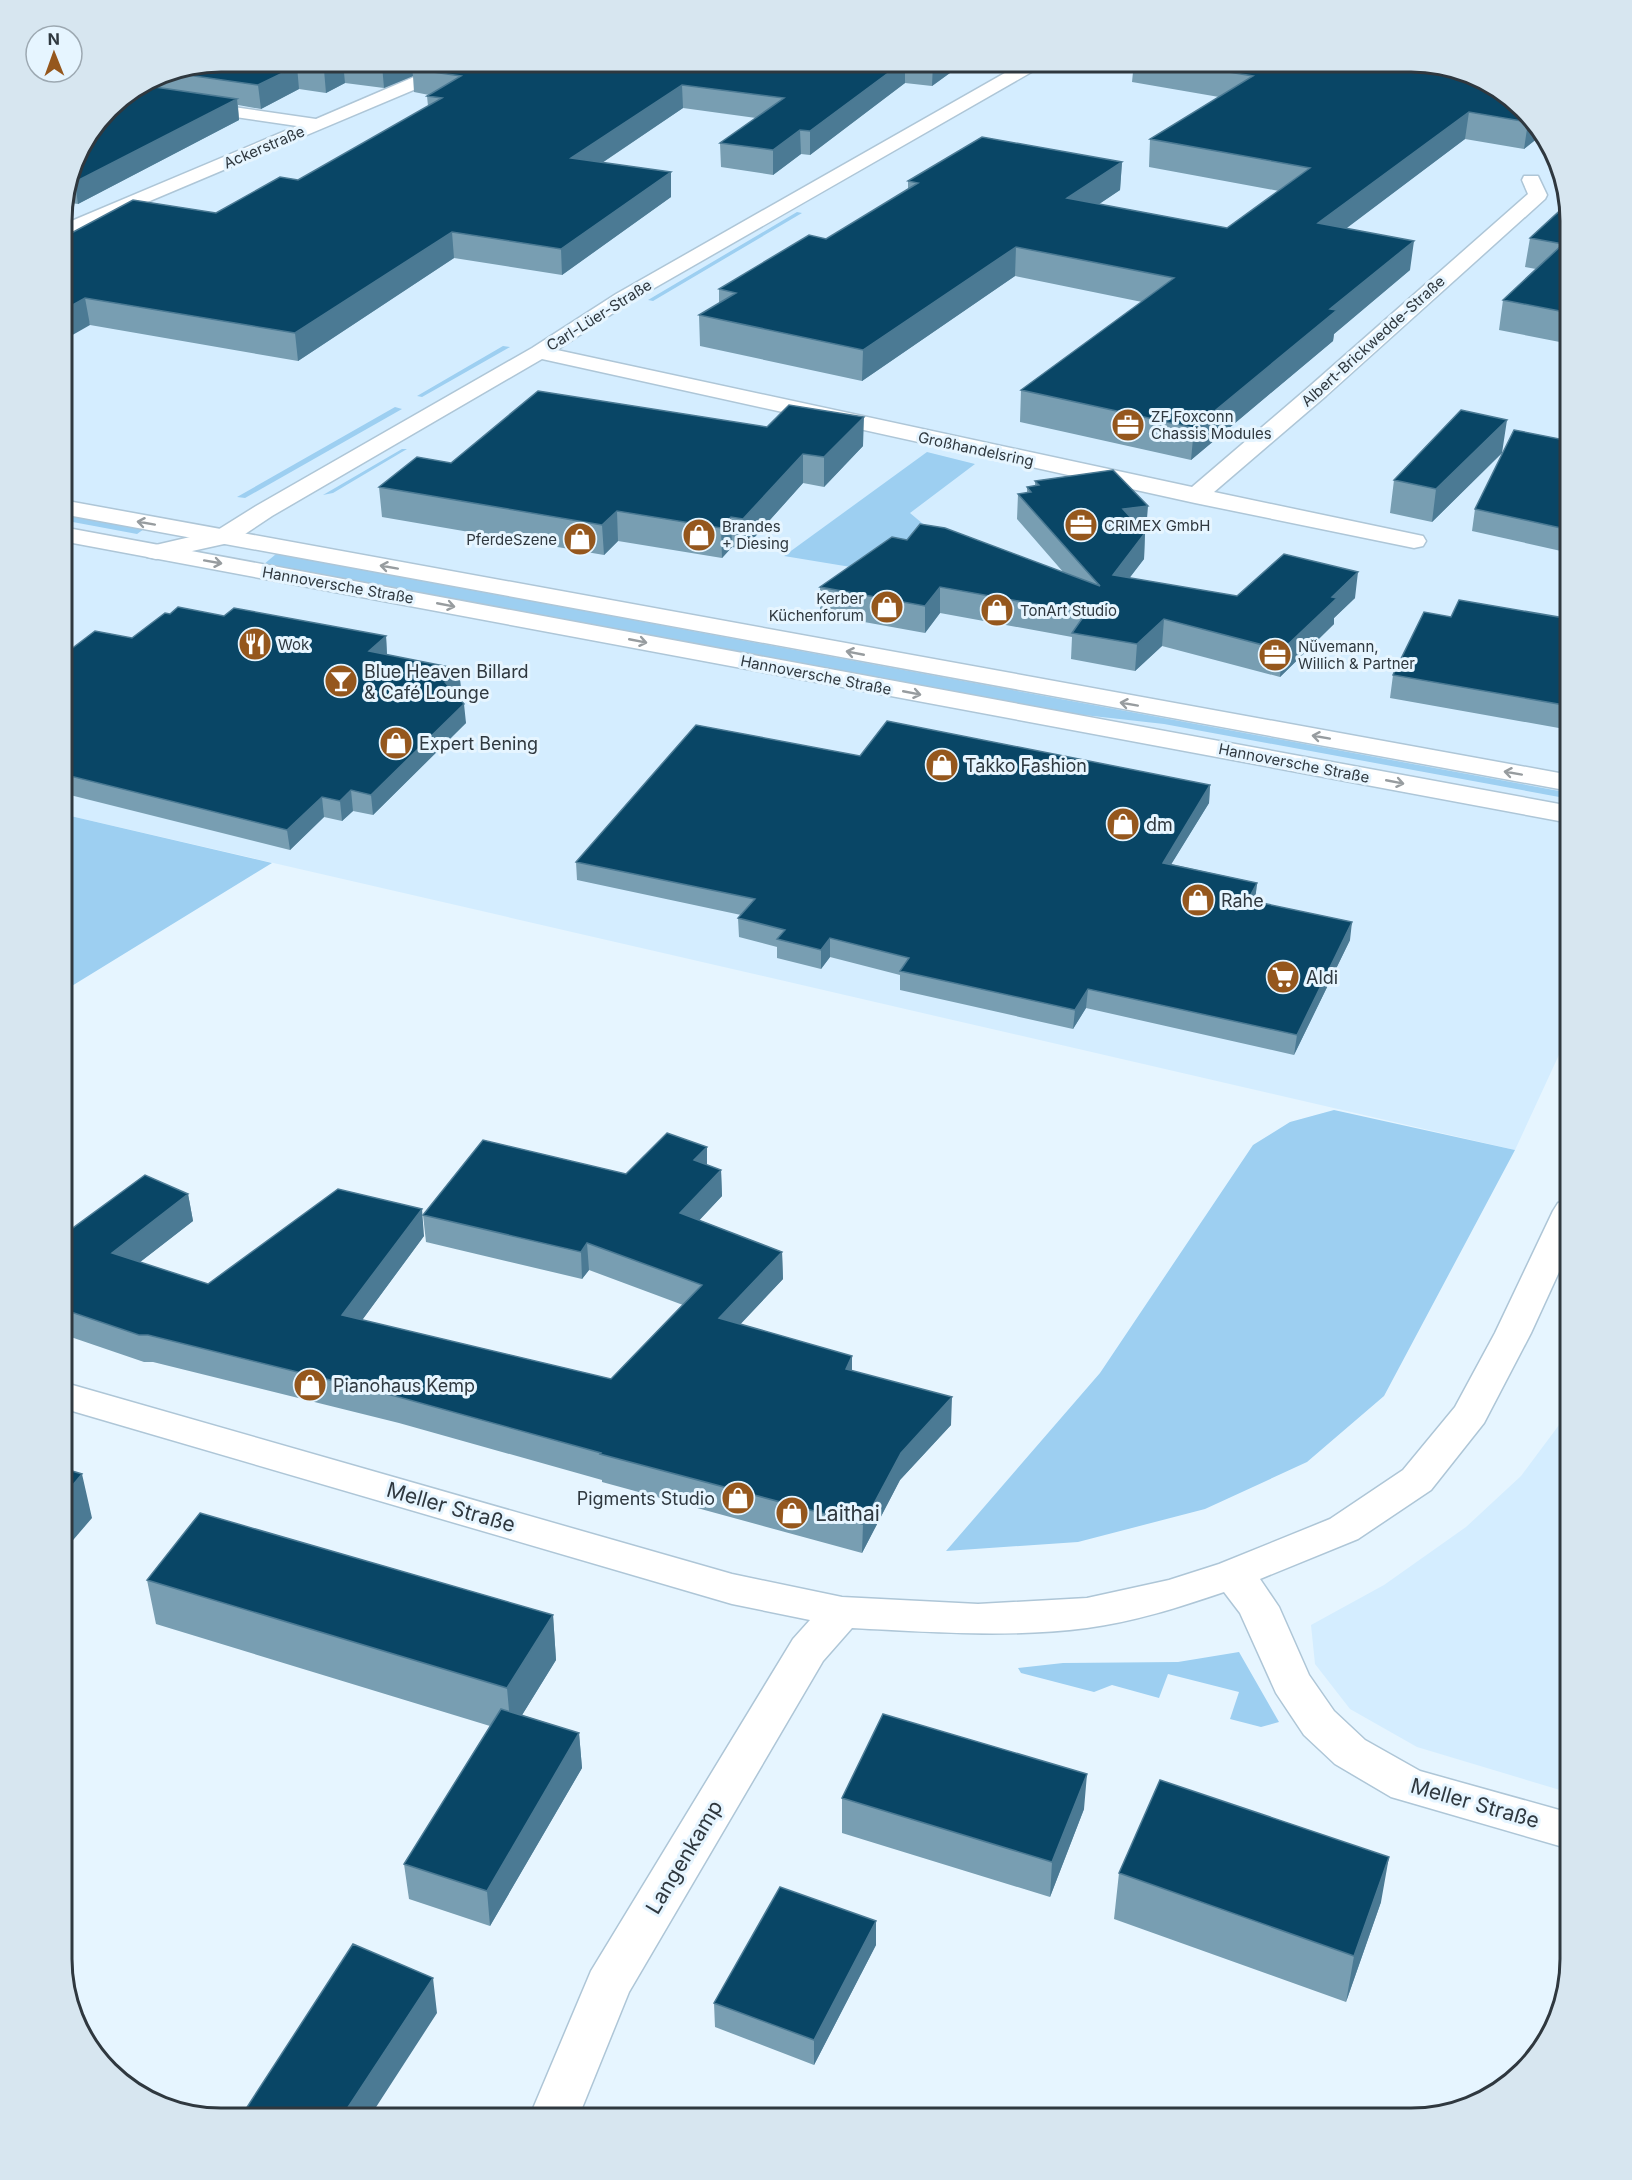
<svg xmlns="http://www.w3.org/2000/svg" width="1632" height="2180" font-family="Inter,sans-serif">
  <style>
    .built { fill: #d4edff }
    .green { fill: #9dcff1 }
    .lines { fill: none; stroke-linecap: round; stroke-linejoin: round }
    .street-casing { stroke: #aec6d7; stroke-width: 3 }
    .secondary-casing { stroke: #aec6d7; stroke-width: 3 }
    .street { fill: #fff; fill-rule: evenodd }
    .secondary { fill: #fff; fill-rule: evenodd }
    .wall { fill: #789eb2 }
    .shaded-wall { fill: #4b7a94 }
    .building { fill: #094666; stroke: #4b7a94; stroke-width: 1.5 }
    .oneway { stroke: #979c9f }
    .labels { text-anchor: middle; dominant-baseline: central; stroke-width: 6; stroke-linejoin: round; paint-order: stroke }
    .far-street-label { font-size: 15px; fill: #2f383f; stroke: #e6f5ff }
    .far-poi-label { font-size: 15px; fill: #2f383f; stroke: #e6f5ff; text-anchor: start }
    .poi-label { font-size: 18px; fill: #2f383f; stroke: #e6f5ff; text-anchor: start }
    .near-street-label { font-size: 21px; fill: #2f383f; stroke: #e6f5ff }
    .near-poi-label { font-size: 21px; fill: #2f383f; stroke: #e6f5ff; text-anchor: start }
    .rim { fill: none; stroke: #2f383f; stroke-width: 3 }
  </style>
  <rect width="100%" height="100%" fill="#e6f5ff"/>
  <path class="built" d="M221,62H1421L1544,133L1570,221V1031L1515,1150L62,814V210L78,150L160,74Z
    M1570,1401V1793L1417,1747L1350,1709L1315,1664L1311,1625L1384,1585L1466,1527L1521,1476L1559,1425Z"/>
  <path class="green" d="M797,212L802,213L653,301L648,300Z
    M503,346L510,347L422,397L417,396Z
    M395,407L402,409L245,498L237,497Z
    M402,449H407L333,493L323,495Z
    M927,452L975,464L910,513L929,529L875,571L784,556Z
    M62,515L144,529L137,534L62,520Z
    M276,554L1570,793V799L1164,724L1048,711L263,565Z
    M62,814L272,863L62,992Z
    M1334,1110L1515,1150L1384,1396L1307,1462L1205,1509L1078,1542L946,1551L1100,1373L1253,1145L1290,1122Z
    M1239,1652L1279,1722L1261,1727L1230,1719L1239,1692L1168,1674L1159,1698L1112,1685L1094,1692L1021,1673L1018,1668L1063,1663L1178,1662Z"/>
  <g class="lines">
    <defs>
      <path id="street" d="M449,62H461L463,66L461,70L62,238V225L297,126L118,100L130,92L316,119Z
        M1024,62H1044L1042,66L630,302L557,350L1192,487L1310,386L1528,194L1522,180L1524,176H1538L1547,195L1545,199L1326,396L1214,492L1423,536L1426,541L1423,546L1414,548L1195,503L542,359L272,516L233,542L156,559L147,557L144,552L147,547L216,531L256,506L532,348L616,294Z
        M1570,1200V1248L1531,1333L1484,1423L1431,1490L1358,1539L1260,1579L1279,1607L1309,1675L1334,1711L1365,1740L1420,1771L1570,1813V1849L1391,1797L1335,1764L1304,1735L1276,1693L1240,1613L1224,1592C1180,1607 1133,1622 1087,1628C1009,1638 930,1632 852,1628L823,1661L629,1992L578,2118H529L591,1971L793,1639L810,1620L732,1604L62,1408V1382L732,1574L842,1597L978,1604L1087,1598L1169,1580L1219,1564L1330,1519L1403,1470L1455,1407L1495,1333L1553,1211L1558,1203Z"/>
      <path id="secondary" d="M62,500L1570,775V791L62,514Z
        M62,527L1570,806V823L62,541Z"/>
    </defs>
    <use href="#street" class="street-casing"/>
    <use href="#secondary" class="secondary-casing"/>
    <use href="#street" class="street"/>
    <use href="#secondary" class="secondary"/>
  </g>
  <path class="wall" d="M221,62H965L932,86L905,83L810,155L801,154L773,175L721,167L720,143L756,118L683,108L602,163L671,172V197L562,275L454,258L298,361L90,325L62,238L216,213L298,180L428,106L427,96L429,95L414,92L413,76L384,88L345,83L326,93L299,89L261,109L238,105L239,120L78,204L64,202L78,150L116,101L160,74Z
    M1134,62H1421L1491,83L1544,133L1524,149L1465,139L1346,228L1410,270L1334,334L1333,341L1191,460L1020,422L1021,390L1142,302L1015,276L862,381L700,346L699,315L719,303V289L826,239L908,189V181L1122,162L1120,190L1099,204L1227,228L1279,191L1149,167L1150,139L1219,97L1132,82Z
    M1570,221V344L1499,330L1503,300L1536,269L1525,267L1530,238Z
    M1570,441V553L1472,531L1475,509Z
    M863,446L824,487L803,483L744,549L732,547L722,558L618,541L604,555L382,517L379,487L451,463Z
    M1502,453L1432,522L1390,513L1394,480Z
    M1035,481L1146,531H1144L1145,533L1144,559L1129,578L1237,596L1355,598L1334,618V624L1280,677L1162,646L1135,671L1071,659L1072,637L940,613L925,633L820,614V587L1064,573L1017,519L1018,494L1027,493V487L1035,486Z
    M224,616L386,636L387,655L461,688L455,693L466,723L373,815L353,811L342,821L324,817L290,850L62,793V656Z
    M1451,617L1570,619V730L1390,698L1393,675Z
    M860,756L1210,785L1209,803L1171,864L1257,883L1255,901L1350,940L1294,1055L1086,1008L1073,1029L900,990V975L830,957L821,969L777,958V947L739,937L738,918L741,915L577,880L576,862Z
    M707,1147V1165L721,1170L722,1196L699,1220L782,1252L783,1279L740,1324L852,1371L951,1425L900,1480L862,1553L602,1482V1480L399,1423L153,1362H144L62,1334V1236L188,1194L193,1221L140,1262L208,1284L424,1236L362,1320L611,1379L683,1305L589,1270L582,1279L426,1242L423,1215L626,1174Z
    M147,1580L553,1615L556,1660L522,1715L579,1733L582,1768L490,1926L409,1899L404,1864L490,1726L156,1624Z
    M842,1798L1084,1809L1050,1897L842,1833Z
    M1119,1873L1381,1902L1346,2002L1114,1919Z
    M876,1921V1945L814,2065L715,2027L714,2003Z"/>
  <path class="shaded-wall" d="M339,62H343L345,83L326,93L324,70Z
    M391,62H447L412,69L413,76L384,88L382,65Z
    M903,62H905V83L810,155V131Z
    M935,62H965L932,86L933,63Z
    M297,66L299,89L261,109L258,85Z
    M682,85L683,108L572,183L571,158Z
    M237,99L239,120L78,204L75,182Z
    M1469,112L1465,139L1315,252L1318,223Z
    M1531,120L1544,133L1524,149L1528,122Z
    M800,130L801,154L773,175V150Z
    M1122,162L1120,190L1065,227L1067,198Z
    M671,172V197L562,275L561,249Z
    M452,232L454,258L298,361L295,333Z
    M1414,241L1410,270L1334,334L1333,341L1191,460L1194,428L1330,309Z
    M1016,247L1015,276L862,381L863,350Z
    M85,298L90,325L62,341V311Z
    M864,417L863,446L824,487V457Z
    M1507,420L1502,453L1432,522L1436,489Z
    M803,454V483L744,549L743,519Z
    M1148,506L1146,531L1121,534L1123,509Z
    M617,511L618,541L604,555L602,525Z
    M731,517L732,547L722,558L721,528Z
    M1145,533L1144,559L1112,601L1113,575Z
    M1358,572L1355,598L1334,618V624L1280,677L1282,650L1332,597Z
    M940,587V613L925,633V606Z
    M1164,619L1162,646L1135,671L1137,644Z
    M386,636L387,655L369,651Z
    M459,669L461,688L447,701L445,682Z
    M464,704L466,723L373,815L371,795Z
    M1210,785L1209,803L1161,881L1163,863Z
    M351,790L353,811L342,821L340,801Z
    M322,797L324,817L290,850L287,830Z
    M1257,883L1255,901L1248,900Z
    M1352,922L1350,940L1294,1055L1297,1035Z
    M830,938V957L821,969V950Z
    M1088,989L1086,1008L1073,1029L1075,1010Z
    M707,1147V1174L694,1160Z
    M721,1170L722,1196L681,1240L680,1213Z
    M188,1194L193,1221L117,1280L112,1253Z
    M422,1209L424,1236L346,1342L342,1315Z
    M587,1243L589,1270L582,1279L581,1252Z
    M782,1252L783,1279L720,1346L719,1318Z
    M852,1356V1383L846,1369Z
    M952,1397L951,1425L900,1480L862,1553L863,1524L901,1453Z
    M82,1474L92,1518L62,1553V1498Z
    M553,1615L556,1660L511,1733L507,1688Z
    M579,1733L582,1768L490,1926L487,1891Z
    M1087,1774L1084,1809L1050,1897L1052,1862Z
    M1389,1857L1381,1902L1346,2002L1354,1956Z
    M876,1921V1945L814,2065V2040Z
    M433,1978L437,2013L369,2118H341Z"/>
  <path class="building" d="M221,62H339L324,70L297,66L258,85L166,72Z
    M357,62H391L382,65Z
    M431,62H903L810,131L800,130L773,150L720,143L784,98L682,85L571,158L671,172L561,249L452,232L295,333L85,298L62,311V238L133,200L216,213L280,177L298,180L442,98L427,96L461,76L412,69Z
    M920,62H935L933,63Z
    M1168,62H1421L1491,83L1531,120L1528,122L1469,112L1318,223L1414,241L1330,309L1337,310L1194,428L1021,390L1174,278L1016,247L863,350L699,315L736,293L719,289L809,235L826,239L918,183L908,181L982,137L1122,162L1067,198L1227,228L1310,168L1150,139L1253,76Z
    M141,85L237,99L75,182L70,181L78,150L116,101Z
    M1566,205L1570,221V313L1503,300L1563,244L1530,238Z
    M538,391L767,427L789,405L864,417L824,457L803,454L743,519L731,517L721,528L617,511L602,525L379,487L417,457L451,463Z
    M1461,410L1507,420L1436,489L1394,480Z
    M1514,430L1570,441V530L1475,509Z
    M1113,470L1148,506L1123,509L1145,533L1113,575L1237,596L1284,554L1358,572L1332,597L1337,598L1282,650L1164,619L1137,644L1072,633L1086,613L940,587L925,606L820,587L892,537L907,540L920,524L945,528L1100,586L1018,494L1031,492L1027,487L1039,485L1035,481Z
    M1459,600L1570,619V706L1393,675L1424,612L1451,617Z
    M178,607L224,616L234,608L386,636L369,651L459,669L445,682L464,704L371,795L351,790L340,801L322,797L287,830L62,774V656L95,631L132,638L165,613L170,614Z
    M887,721L1210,785L1163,863L1257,883L1248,900L1352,922L1297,1035L1088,989L1075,1010L900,971L909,958L830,938L821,950L777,939L785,930L738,918L755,899L576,862L696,725L860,756Z
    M667,1133L707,1147L694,1160L721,1170L680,1213L782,1252L719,1318L852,1356L846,1369L952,1397L901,1453L863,1524L600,1454L601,1453L395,1396L148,1335H139L62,1309V1236L145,1175L188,1194L112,1253L208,1284L338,1189L422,1209L342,1315L611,1379L702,1285L587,1243L581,1252L423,1215L483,1140L626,1174Z
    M62,1468L82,1474L62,1498Z
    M200,1513L553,1615L507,1688L147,1580Z
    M501,1709L579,1733L487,1891L404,1864Z
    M883,1714L1087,1774L1052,1862L842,1798Z
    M1160,1780L1389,1857L1354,1956L1119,1873Z
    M780,1887L876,1921L814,2040L714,2003Z
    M353,1944L433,1978L341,2118H240Z
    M640,2115L664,2118H639Z"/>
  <defs><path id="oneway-shaft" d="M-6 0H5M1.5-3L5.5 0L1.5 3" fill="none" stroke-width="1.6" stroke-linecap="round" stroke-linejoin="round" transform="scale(1.5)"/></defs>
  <g class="oneway">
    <use href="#oneway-shaft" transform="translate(146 523) rotate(-170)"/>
    <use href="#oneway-shaft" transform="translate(213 562) rotate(10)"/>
    <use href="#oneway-shaft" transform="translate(389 567) rotate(-170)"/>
    <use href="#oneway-shaft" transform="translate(446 605) rotate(11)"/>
    <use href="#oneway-shaft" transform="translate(638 641) rotate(11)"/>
    <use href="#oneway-shaft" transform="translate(855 653) rotate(-169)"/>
    <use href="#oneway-shaft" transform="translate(912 693) rotate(11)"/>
    <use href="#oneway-shaft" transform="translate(1129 704) rotate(-170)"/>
    <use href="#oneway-shaft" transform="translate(1321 737) rotate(-170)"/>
    <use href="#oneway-shaft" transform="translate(1513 773) rotate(-170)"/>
    <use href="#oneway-shaft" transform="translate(1395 782) rotate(11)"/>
  </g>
  <defs>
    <symbol id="office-disc" viewBox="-11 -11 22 22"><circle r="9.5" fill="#95571d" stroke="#e6f5ff"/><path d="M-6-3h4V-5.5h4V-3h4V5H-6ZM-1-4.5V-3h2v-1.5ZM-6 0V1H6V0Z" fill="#fff"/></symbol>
    <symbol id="shop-disc" viewBox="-11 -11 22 22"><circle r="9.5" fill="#95571d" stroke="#e6f5ff"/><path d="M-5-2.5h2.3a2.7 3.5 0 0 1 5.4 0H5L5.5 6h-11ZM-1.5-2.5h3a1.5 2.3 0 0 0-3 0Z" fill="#fff"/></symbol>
    <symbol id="restaurant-disc" viewBox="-11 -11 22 22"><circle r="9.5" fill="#95571d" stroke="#e6f5ff"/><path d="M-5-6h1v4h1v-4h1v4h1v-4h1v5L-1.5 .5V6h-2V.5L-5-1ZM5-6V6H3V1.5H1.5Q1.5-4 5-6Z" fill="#fff"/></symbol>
    <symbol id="bar-disc" viewBox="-11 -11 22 22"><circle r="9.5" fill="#95571d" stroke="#e6f5ff"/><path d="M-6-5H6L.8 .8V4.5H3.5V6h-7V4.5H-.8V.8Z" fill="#fff"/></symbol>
    <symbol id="supermarket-disc" viewBox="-11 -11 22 22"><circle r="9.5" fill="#95571d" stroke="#e6f5ff"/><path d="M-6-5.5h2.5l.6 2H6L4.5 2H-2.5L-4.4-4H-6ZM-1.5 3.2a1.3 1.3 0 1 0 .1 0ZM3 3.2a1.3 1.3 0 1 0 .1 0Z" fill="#fff"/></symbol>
  </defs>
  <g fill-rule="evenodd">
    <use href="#office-disc" x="1109" y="406" width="38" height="38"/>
    <use href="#office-disc" x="1062" y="506" width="38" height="38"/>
    <use href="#shop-disc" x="680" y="516" width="38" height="38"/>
    <use href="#shop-disc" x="561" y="520" width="38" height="38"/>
    <use href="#shop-disc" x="868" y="588" width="38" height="38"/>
    <use href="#shop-disc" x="978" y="591" width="38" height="38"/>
    <use href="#restaurant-disc" x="236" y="625" width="38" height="38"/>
    <use href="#office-disc" x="1256" y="636" width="38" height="38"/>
    <use href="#bar-disc" x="322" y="662" width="38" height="38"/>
    <use href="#shop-disc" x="377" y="724" width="38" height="38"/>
    <use href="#shop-disc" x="923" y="746" width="38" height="38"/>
    <use href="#shop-disc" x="1104" y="805" width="38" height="38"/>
    <use href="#shop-disc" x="1179" y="881" width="38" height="38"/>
    <use href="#supermarket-disc" x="1264" y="958" width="38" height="38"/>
    <use href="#shop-disc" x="291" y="1366" width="38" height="38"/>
    <use href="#shop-disc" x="719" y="1479" width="38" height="38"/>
    <use href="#shop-disc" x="773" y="1494" width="38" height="38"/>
  </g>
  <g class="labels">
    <g class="far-street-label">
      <text transform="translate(264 147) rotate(-23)">Ackerstraße</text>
      <text transform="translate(599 315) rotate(-32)">Carl-Lüer-Straße</text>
      <text transform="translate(1373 341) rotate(-42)">Albert-Brickwedde-Straße</text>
      <text transform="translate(976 449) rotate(12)">Großhandelsring</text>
      <text transform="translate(338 585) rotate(10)">Hannoversche Straße</text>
      <text transform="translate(816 675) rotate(11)">Hannoversche Straße</text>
      <text transform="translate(1294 763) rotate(11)">Hannoversche Straße</text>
    </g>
    <g class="far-poi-label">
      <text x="1151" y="416">ZF Foxconn<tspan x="1151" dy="17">Chassis Modules</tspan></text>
      <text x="1104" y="525">CRIMEX GmbH</text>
      <text x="722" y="526">Brandes<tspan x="722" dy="17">+ Diesing</tspan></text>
      <text x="557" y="539" text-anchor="end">PferdeSzene</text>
      <text x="864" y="598" text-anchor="end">Kerber<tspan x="864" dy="17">Küchenforum</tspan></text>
      <text x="1020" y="610">TonArt Studio</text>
      <text x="278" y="644">Wok</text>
      <text x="1298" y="646">Nüvemann,<tspan x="1298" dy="17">Willich &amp; Partner</tspan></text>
    </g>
    <g class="poi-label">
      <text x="364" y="671">Blue Heaven Billard<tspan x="364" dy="21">&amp; Café Lounge</tspan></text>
      <text x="419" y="743">Expert Bening</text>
      <text x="965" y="765">Takko Fashion</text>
      <text x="1146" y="824">dm</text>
      <text x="1221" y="900">Rahe</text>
      <text x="1306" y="977">Aldi</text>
      <text x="333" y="1385">Pianohaus Kemp</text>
      <text x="715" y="1498" text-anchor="end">Pigments Studio</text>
    </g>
    <g class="near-street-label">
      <text transform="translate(451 1507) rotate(16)">Meller Straße</text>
      <text transform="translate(1475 1803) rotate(16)">Meller Straße</text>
      <text transform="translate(684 1857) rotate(-59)">Langenkamp</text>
    </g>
    <g class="near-poi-label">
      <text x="815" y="1513">Laithai</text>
    </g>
  </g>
  <path d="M0 0H1632V2180H0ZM221 72H1411A149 149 0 0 1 1560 221V1959A149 149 0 0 1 1411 2108H221A149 149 0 0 1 72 1959V221A149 149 0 0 1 221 72Z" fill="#d7e6f0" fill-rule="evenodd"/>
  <path class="rim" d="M221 72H1411A149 149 0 0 1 1560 221V1959A149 149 0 0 1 1411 2108H221A149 149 0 0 1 72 1959V221A149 149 0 0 1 221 72Z"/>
  <g transform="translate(54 54) rotate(359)"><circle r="28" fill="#e6f5ff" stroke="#9da9b2" stroke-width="1.5"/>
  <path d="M0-4.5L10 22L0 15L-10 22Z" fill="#95571d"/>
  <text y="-9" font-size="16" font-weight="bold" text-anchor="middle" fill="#2f383f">N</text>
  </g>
</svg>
